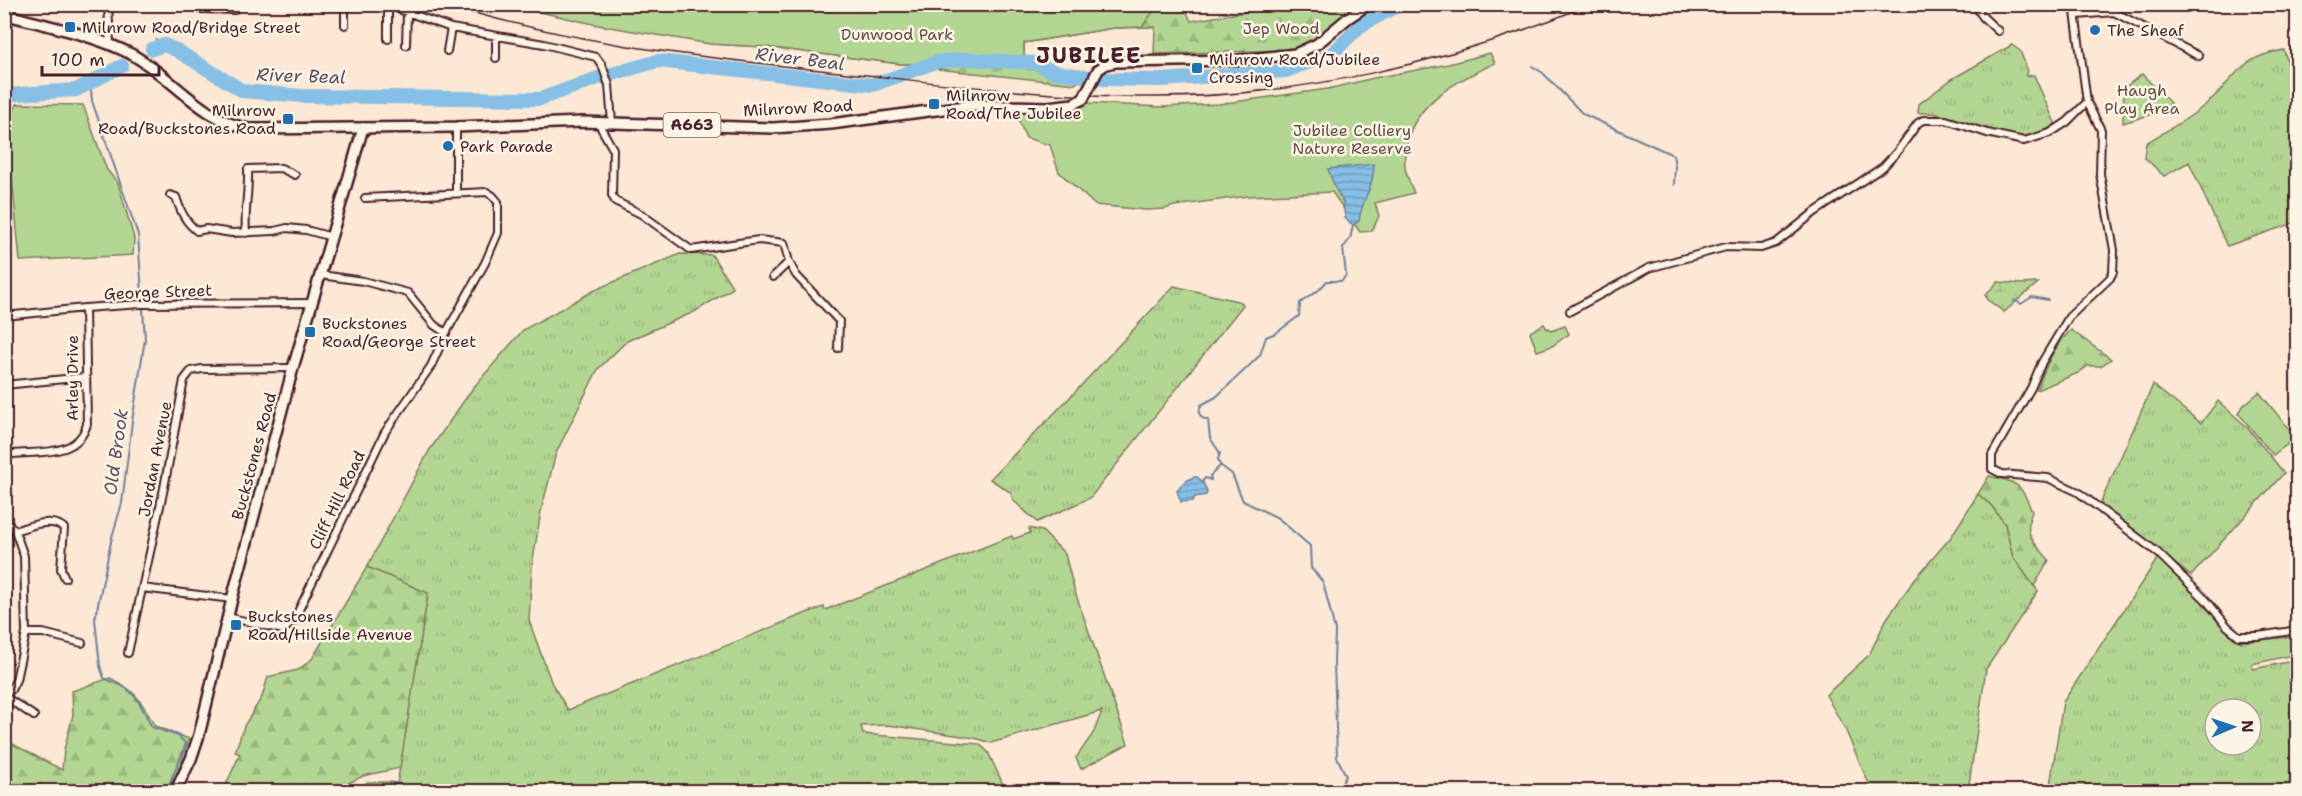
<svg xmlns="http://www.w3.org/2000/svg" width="2302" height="796" font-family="'Shantell Sans',sans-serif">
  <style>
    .grass { fill: url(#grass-tufts); stroke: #7e7b5e; stroke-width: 1.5; fill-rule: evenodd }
    .forest { fill: url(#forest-firs); stroke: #7e7b5e; stroke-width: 1.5 }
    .wetland { fill: url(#wetland-marsh); stroke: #7e7b5e; stroke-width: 1.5 }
    .green { fill: #b3d792; stroke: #7e7b5e; stroke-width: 1.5 }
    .water { fill: url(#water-rules); stroke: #6f809b; stroke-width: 1.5 }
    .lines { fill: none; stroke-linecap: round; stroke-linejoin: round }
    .stream { stroke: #6f809b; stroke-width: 2 }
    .river { stroke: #87c0e6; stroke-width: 14 }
    .minor-casing { stroke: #4a1f2b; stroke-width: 10 }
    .secondary-casing { stroke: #4a1f2b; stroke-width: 14 }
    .primary-casing { stroke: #4a1f2b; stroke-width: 14 }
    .minor { stroke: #fcf5e5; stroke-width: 6 }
    .secondary { stroke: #fcf5e5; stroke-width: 9 }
    .primary { stroke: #fcf5e5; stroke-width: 9 }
    .tram { stroke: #4a1f2b; stroke-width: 1.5 }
    .primary-bridge-casing { stroke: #4a1f2b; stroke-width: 14; stroke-linecap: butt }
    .primary-bridge { stroke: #fcf5e5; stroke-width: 9 }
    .poi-dot { fill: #1f6fb2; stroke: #fcf5e5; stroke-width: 2 }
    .labels { text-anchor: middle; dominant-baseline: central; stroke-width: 5; stroke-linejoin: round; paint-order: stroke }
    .shield { fill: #fcf5e5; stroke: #7f5f63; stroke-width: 1.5 }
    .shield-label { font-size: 15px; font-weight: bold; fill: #4a1f2b }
    .poi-label { font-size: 16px; fill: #4a1f2b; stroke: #fcf5e5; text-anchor: start }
    .park-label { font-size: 16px; fill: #644d45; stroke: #fcf5e5 }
    .street-label { font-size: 16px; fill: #4a1f2b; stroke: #fcf5e5 }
    .water-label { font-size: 18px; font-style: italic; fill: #5c4f63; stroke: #fcf5e5 }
    .district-label { font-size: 22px; font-weight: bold; letter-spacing: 1.5px; fill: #4a1f2b; stroke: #fcf5e5 }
  </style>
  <defs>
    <pattern id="grass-tufts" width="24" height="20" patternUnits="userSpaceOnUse" patternTransform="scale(1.5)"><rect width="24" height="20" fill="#b3d792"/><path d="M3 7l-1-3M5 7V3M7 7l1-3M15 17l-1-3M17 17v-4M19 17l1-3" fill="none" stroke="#9bb87e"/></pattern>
    <pattern id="forest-firs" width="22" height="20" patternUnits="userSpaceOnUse" patternTransform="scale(1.5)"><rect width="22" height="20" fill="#b3d792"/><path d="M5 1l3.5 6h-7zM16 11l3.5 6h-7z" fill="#9bb87e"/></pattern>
    <pattern id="wetland-marsh" width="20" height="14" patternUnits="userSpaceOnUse" patternTransform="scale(1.5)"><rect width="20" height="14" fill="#b3d792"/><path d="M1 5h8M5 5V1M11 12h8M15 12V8" fill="none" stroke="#9bb87e"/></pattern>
    <pattern id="water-rules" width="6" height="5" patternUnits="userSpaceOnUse" patternTransform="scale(1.5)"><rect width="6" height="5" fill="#87c0e6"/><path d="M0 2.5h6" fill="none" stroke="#709bbb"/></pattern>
  </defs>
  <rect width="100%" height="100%" fill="#fce8d4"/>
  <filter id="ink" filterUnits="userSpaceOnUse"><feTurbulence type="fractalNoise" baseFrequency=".0167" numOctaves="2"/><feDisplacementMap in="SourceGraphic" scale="12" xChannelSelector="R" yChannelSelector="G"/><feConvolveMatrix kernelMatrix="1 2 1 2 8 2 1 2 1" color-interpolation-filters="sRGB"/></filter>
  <g filter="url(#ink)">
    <path class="grass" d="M2012,45L2020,51L2028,71L2026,76L2034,75L2055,123L2054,126C2047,129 2040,134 2033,135C1993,145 1957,109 1918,113L1919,104L1952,79Z
      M2284,50L2291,74L2297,81V222L2227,246L2189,162L2164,176L2144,157L2146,143C2165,131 2188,120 2205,105C2236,79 2238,57 2284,50Z
      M680,254L712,255L733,288L694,312L627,341L598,369L556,453L541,511L532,566L529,621L552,684L568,710L809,612L824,607L825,610L1012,536L1013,539L1030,533L1029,528L1042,531L1065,554L1074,589L1128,744L1081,769L1076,758L1094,732L1102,711L991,743L975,738L888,725L861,726L863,734L979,744L988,752L1006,791H396L428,594L367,567L429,451L473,388L523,330L597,289Z
      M1174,286L1241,302L1243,305L1090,498L1037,522L1014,501L1010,492L990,479L1076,391Z
      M2153,385L2201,423L2218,401L2247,427L2284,473L2191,576L2100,504Z
      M1978,494L1991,505L2005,524L2013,557L2038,591L1986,669L1968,791H1872L1846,731L1826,695L1869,655L1886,620L1914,580L1951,537Z
      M2158,558L2203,602L2233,638L2241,642L2297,636V654L2252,664L2253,669L2297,660V791L2049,792L2063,702ZM2215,709H2251V745H2215Z"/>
    <path class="forest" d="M1183,4L1191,21L1268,8L1274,5H1359L1299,50L1154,54L1155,27L1114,28L1024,43V59L957,56L915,64H901L765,47L710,44L686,5Z
      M960,62L1034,68L1051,76L1079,81L1075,84L937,69Z
      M2071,330L2111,359L2101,366H2088L2078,373L2037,390C2045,368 2054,346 2071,330Z
      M1989,476C2018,482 2022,484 2032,512C2022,535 2035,543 2049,560L2034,586L2013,557L2005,524L1991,505L1978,494Z
      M367,567L428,593L400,768L363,776L332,791H223L240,754L235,752L244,726L262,697L268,677L298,670L312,659Z
      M110,678C138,692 140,700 155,726L189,739L180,766L167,791H5V740L62,770L64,750L73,715L72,691Z
      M368,782H391L409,786L413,791H352Z"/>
    <path class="wetland" d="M1998,282L2023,284L2038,283L2004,312L1989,301L1985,295Z"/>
    <path class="green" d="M508,5H1158L1142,27L1114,28L1024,43V59L957,56L915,64H901L765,47L710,44L598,25Z
      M1490,53L1495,63C1451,84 1401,109 1405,167C1406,175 1411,185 1414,193L1375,203L1379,216L1372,231L1360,232L1332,192L1248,196L1174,206L1165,209L1146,210L1095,205L1059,172L1050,145L1026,138L1015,112L1052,113L1074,110L1088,103L1161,107L1219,104L1328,89L1374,78L1449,64Z
      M2142,74L2171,104L2156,113L2123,123L2124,88Z
      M17,104L83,105L107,170L118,183L134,238L133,255L20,261L7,125Z
      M1544,324L1547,329L1549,328L1551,331L1565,326L1569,334L1552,346L1537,351L1530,332Z
      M2259,392L2293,434V440L2273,455L2239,414L2243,406Z"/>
    <path class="water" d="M1374,164C1374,188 1362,198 1359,221L1353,225L1345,218L1343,202L1335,188L1328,169Z
      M1193,477H1197L1203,482L1207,492L1206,495L1195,497L1193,501L1181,502L1177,491L1183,483Z"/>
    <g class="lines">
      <path class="stream" d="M2293,4L2294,12L2298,16
        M156,40L158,46
        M1532,66L1543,73L1583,114L1673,155L1675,165L1674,185
        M101,75L91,89L92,101L138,235L145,339L132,422L122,503L112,537L95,619L100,666L104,678C111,682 120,684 127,689C139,698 145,714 152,727L178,736L186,744L166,792
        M2014,300L2021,304L2032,297L2048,300
        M1202,482L1205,478L1211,480L1210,476L1220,466
        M1337,792L1346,776L1337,757L1334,661L1335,630L1323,582L1311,568L1310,546L1278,518L1243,501L1232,474L1220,465L1218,459L1220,453L1210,438L1208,420L1202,418L1199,413L1201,405L1216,397L1250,365L1260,355L1266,337L1276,333L1299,316L1300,303L1320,289L1327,281H1342L1346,275L1343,248L1350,239L1353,225"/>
      <path class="river" d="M152,49L164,45L176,50L243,91L302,96L540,99L598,78L658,61L873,85L936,62L966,59L1034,63L1055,72L1103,79L1162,80L1286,71L1333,53L1360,26L1391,9L1401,5L1437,4
        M4,95L76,90L122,66"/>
      <defs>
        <path id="minor" d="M108,4L110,44
          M200,4V9L234,10
          M385,4L451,28L544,44L596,57L602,65L609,85L612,123
          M1974,4L1983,17L1998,31
          M2074,4L2087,102L2101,130L2100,174L2114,250L2113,272L2110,278L2069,317L2042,362L2031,388L1992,455V469L2002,474L2048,478L2078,492L2158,553L2206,600L2227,626L2239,636H2258L2298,630
          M388,6V39
          M2077,15L2114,12L2199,56
          M345,25V4
          M406,45L407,13
          M447,51L451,28
          M496,58V36
          M601,123V128L613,149L612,195L615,201L641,214L691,250L759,240L784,243L789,262L796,275L839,321L838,348
          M456,193V127
          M170,195L176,197C180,210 185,222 197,231L206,229L232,233L274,231L287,228L306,230L332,237
          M246,233C244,210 249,191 248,169L281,168L295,175
          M321,275L363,281L408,293L434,325L446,333
          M773,277L789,262
          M1570,311L1649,268L1726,247L1761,248L1776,243L1815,212L1883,167L1897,152L1918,123L1923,120H1946L1987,133L2024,141L2050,133L2067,122L2087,102
          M4,316L85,308L141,304L312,303
          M4,385L85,377
          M4,457L13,454C40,451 78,457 87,424L85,308
          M15,531C29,526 51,517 64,528L61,569L65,578
          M142,588L232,599
          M228,617L283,630L293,622L385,432L431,366L446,333L485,263L498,233V202L493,196L487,192L365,198
          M26,633H43L82,643
          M128,653L164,488L184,380L191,371L202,369L293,368
          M4,694L11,690L16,680L26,633L24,556L15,531L10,525
          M4,696L34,716"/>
        <path id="secondary" d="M175,792L191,759L199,735L232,599L293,368L363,128"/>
        <path id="primary" d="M4,14C47,26 92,34 131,54C173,77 200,119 249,129L456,127L582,122L773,128L831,124L973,105L1048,107L1073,104
          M1098,70L1106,64L1116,62L1239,60L1295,54L1317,44L1348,18L1369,4"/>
      </defs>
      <use href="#minor" class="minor-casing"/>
      <use href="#secondary" class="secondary-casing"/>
      <use href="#primary" class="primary-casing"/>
      <use href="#minor" class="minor"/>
      <use href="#secondary" class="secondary"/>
      <use href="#primary" class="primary"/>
      <path class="tram" d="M445,4C567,43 693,56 820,70C925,81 1035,97 1140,97C1293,99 1450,63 1591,4"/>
      <defs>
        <path id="primary-bridge" d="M1073,104L1083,99L1098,70"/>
      </defs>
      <use href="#primary-bridge" class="primary-bridge-casing"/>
      <use href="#primary-bridge" class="primary-bridge"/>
    </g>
  </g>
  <g class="poi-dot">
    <rect x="64" y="21" width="12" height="12" rx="3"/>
    <circle cx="2095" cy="30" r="6"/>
    <rect x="1191" y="62" width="12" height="12" rx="3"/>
    <rect x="928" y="98" width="12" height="12" rx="3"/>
    <rect x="282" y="113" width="12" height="12" rx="3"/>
    <circle cx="448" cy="146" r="6"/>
    <rect x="304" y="326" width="12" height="12" rx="3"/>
    <rect x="230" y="619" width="12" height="12" rx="3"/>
  </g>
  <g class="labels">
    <rect class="shield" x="663.5" y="113" width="57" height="24" rx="4.5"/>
    <g class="shield-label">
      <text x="692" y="125">A663</text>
    </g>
    <g class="poi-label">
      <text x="82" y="27">Milnrow Road/Bridge Street</text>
      <text x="2107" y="30">The Sheaf</text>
      <text x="1209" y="59">Milnrow Road/Jubilee<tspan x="1209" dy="18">Crossing</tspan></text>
      <text x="946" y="95">Milnrow<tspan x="946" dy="18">Road/The Jubilee</tspan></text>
      <text x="276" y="110" text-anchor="end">Milnrow<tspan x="276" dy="18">Road/Buckstones Road</tspan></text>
      <text x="460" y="146">Park Parade</text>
      <text x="322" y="323">Buckstones<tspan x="322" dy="18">Road/George Street</tspan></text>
      <text x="248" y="616">Buckstones<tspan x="248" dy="18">Road/Hillside Avenue</tspan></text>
    </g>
    <g class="park-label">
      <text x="1281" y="28">Jep Wood</text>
      <text x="897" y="34">Dunwood Park</text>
      <text x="2142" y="90">Haugh<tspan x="2142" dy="18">Play Area</tspan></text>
      <text x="1352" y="130">Jubilee Colliery<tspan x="1352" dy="18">Nature Reserve</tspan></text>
    </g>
    <g class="street-label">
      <text transform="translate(798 108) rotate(-3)">Milnrow Road</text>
      <text transform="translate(158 292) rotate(-2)">George Street</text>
      <text transform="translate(72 378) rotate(-90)">Arley Drive</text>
      <text transform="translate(254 456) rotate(-75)">Buckstones Road</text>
      <text transform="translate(155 459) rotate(-79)">Jordan Avenue</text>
      <text transform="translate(337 500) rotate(-64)">Cliff Hill Road</text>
    </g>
    <g class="water-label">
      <text transform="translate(800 59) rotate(7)">River Beal</text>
      <text transform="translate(301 76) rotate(2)">River Beal</text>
      <text transform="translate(116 452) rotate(-82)">Old Brook</text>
    </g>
    <g class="district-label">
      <text x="1089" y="55">JUBILEE</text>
    </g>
  </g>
  <rect width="2302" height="796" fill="none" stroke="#fcf5e5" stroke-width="24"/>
  <rect x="12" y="12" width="2278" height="772" fill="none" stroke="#4a1f2b" stroke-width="2" filter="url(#ink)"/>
  <g transform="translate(2233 727) rotate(88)"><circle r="28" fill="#fcf5e5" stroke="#b59f9b" stroke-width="1.5"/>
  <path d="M0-4.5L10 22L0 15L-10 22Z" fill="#1f6fb2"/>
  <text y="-9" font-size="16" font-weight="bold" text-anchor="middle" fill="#4a1f2b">N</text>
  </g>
  <path d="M42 66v9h117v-9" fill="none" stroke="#4a1f2b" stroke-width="3"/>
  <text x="51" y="66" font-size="18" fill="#4a1f2b" stroke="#fcf5e5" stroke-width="4.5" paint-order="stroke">100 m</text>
</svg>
